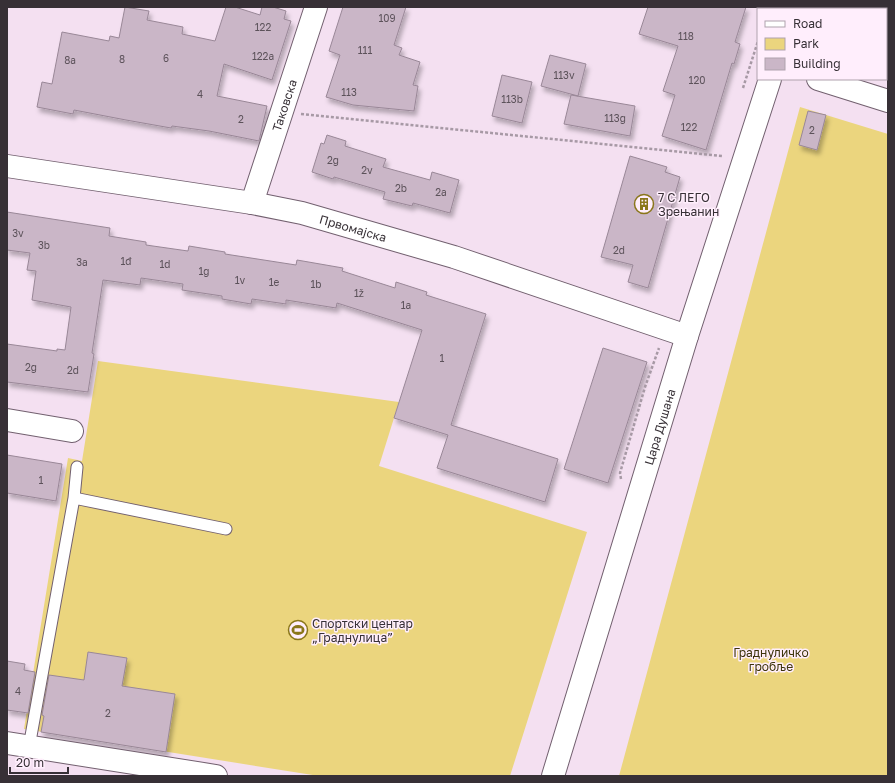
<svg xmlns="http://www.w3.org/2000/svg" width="895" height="783" font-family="'Golos Text',sans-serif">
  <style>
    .green { fill: #ebd57e }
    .building { fill: #cab6c7; stroke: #998797; filter: url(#shadow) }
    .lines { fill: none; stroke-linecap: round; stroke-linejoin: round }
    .service-casing { stroke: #72606f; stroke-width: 13 }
    .minor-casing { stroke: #72606f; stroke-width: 24 }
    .tertiary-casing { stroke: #72606f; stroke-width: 24 }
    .path { stroke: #a799a5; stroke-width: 2.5; stroke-dasharray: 3 2; stroke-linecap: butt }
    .service { stroke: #fff; stroke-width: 11 }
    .minor { stroke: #fff; stroke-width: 22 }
    .tertiary { stroke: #fff; stroke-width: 22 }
    .labels { text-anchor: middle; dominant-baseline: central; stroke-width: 3; stroke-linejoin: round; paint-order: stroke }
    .number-label { font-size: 10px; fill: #5c525a }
    .street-label { font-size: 12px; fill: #373036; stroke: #ffeefc }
    .poi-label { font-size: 12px; fill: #373036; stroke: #ffeefc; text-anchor: start }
    .park-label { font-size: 12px; fill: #3d340a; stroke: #ffeefc }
  </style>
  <defs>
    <filter id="shadow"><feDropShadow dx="2.5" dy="4.5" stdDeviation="2" flood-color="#0004"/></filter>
  </defs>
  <rect width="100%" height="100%" fill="#f4e0f1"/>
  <path class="green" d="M800,107L888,134V776H619Z
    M98,361L399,402L379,466L587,532L510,776H319L24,729L68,458L82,461Z"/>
  <path class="building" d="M125,7L149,11L147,20L183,27L182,34L215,41L226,7H235L260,15L262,7H273L286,11L284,19L291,21L272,80L224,64L217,96L267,106L259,141L209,131L172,126L171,128L126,120L74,110L73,114L37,107L42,82L52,84L62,32L109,41L110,36L119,38Z
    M343,7H406L394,45L402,48L399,55L420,62L413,85L418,86L414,111L353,105L326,97L340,55L329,51Z
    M648,7H746L735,42L740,44L734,64L732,63L706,150L662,136L675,95L663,91L678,46L639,34Z
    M550,55L586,64L578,96L541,86Z
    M502,75L532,82L522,123L492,116Z
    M571,95L635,106L630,136L564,124Z
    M808,111L826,115L817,150L799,145Z
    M327,135L346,141L345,146L386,159L383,167L430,180L432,172L459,180L450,213L413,203L412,206L383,199L385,192L334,177L333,179L312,172L321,143L324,144Z
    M630,156L667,167L665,172L680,177L648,288L628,282L633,265L601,257Z
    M7,212L110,228L109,236L146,242V245L188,251L189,246L225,252V254L296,265L297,260L343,268L342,271L395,288L396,282L427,292L426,295L486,314L451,425L558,459L545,502L437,468L448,435L394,418L422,330L337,303L336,308L286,300V304L252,299L251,304L222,299V296L182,290L183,284L141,278L140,285L103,280L92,353L94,354L88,392L7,382V344L57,351V349L65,350L71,307L32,300L36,271L27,270L30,253L7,250Z
    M603,348L647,362L608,483L564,469Z
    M7,455L62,464L56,501L7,493Z
    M88,652L127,658L122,686L175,694L166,752L41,732L44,716L42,715L49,675L84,680Z
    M7,661L25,664L24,670L35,672L28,713L7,710Z"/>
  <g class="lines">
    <defs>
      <path id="service" d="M74,498L226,529
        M29,747L74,498L77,467"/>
      <g id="minor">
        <path d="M818,79L888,101"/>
        <path id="s1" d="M252,203L316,7"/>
        <path d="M7,420L72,431"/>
        <path d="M7,743L216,776"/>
      </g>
      <g id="tertiary">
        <path d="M792,9V7"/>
        <path id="s2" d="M7,166L252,203L302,213L454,257L687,336"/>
        <path id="s3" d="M553,776L687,336L770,79"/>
      </g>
    </defs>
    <use href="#service" class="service-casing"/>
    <use href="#minor" class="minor-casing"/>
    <use href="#tertiary" class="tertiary-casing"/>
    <path class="path" d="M768,9V7
      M743,88L758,41
      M301,114L722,156
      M621,479L620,473L645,387L659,348"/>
    <use href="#service" class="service"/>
    <use href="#minor" class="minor"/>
    <use href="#tertiary" class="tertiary"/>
  </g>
  <defs>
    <symbol id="building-ring" viewBox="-11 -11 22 22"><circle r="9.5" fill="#ffeefc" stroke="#8a761a" stroke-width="1.5"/><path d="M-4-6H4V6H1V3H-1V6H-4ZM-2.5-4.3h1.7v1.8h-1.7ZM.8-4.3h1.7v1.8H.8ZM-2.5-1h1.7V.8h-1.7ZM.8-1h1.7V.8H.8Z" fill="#8a761a"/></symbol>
    <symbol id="stadium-ring" viewBox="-11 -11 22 22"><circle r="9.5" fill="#ffeefc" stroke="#8a761a" stroke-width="1.5"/><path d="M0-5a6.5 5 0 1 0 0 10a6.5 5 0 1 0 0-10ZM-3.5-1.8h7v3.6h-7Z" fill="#8a761a"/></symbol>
  </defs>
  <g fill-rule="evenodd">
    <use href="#building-ring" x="633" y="193" width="22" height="22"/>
    <use href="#stadium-ring" x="287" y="619" width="22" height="22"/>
  </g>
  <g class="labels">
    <g class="number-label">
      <text x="387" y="18">109</text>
      <text x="263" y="27">122</text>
      <text x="686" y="36">118</text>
      <text x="365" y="50">111</text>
      <text x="263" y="56">122a</text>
      <text x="166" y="58">6</text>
      <text x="122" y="59">8</text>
      <text x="70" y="60">8a</text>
      <text x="564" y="75">113v</text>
      <text x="697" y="80">120</text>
      <text x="349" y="92">113</text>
      <text x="200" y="94">4</text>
      <text x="512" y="99">113b</text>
      <text x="615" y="118">113g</text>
      <text x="241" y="119">2</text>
      <text x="689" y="127">122</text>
      <text x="812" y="130">2</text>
      <text x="333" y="160">2g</text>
      <text x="367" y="170">2v</text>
      <text x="401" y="188">2b</text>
      <text x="441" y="192">2a</text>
      <text x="18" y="233">3v</text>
      <text x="44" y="245">3b</text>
      <text x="619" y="250">2d</text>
      <text x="126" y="261">1đ</text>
      <text x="82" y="262">3a</text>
      <text x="165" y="264">1d</text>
      <text x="204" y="271">1g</text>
      <text x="240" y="280">1v</text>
      <text x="274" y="282">1e</text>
      <text x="316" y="284">1b</text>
      <text x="359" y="293">1ž</text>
      <text x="406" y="305">1a</text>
      <text x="442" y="358">1</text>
      <text x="31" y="367">2g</text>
      <text x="73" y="370">2d</text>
      <text x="41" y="480">1</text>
      <text x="18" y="691">4</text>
      <text x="108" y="713">2</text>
    </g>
    <g class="street-label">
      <text stroke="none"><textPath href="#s1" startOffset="103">Таковска</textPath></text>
      <text stroke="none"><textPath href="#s2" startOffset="352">Првомајска</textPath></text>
      <text stroke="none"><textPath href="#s3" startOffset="365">Цара Душана</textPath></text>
    </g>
    <g class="poi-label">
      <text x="658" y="197">7 С ЛЕГО<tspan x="658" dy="14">Зрењанин</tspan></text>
      <text x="312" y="623">Спортски центар<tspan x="312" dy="14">„Граднулица”</tspan></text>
    </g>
    <g class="park-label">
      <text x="771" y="652">Граднуличко<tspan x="771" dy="14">гробље</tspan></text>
    </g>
  </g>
  <rect width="895" height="783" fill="none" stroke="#373036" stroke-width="16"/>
  <rect x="757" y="8" width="130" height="72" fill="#ffeefc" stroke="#afa2ad"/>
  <rect x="765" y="21" width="20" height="6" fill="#ffffff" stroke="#afa2ad"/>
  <text x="793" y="28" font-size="12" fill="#373036">Road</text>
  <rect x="765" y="38" width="20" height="12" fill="#ebd57e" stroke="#afa2ad"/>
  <text x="793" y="48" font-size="12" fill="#373036">Park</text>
  <rect x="765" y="58" width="20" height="12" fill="#cab6c7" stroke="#afa2ad"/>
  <text x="793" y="68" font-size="12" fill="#373036">Building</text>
  <path d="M10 767v6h58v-6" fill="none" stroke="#373036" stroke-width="2"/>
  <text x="16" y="767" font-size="12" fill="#373036" stroke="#ffeefc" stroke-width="3" paint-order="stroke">20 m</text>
</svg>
